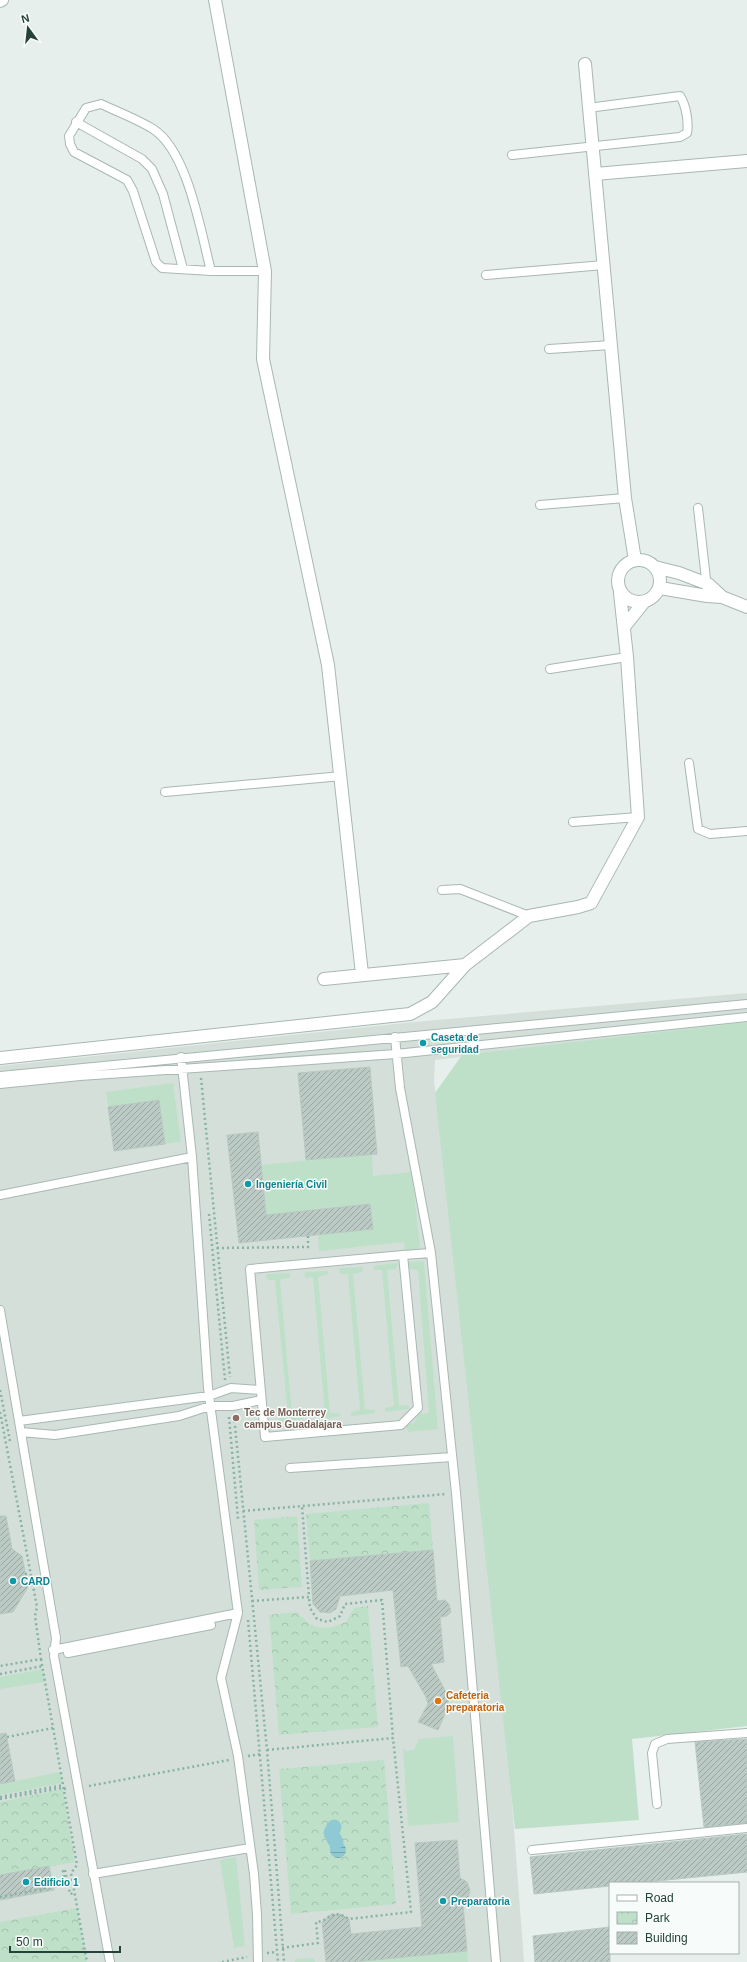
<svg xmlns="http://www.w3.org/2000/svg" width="747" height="1962" font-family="Arial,sans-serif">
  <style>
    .built { fill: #d4dfda }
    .grass { fill: #bfe0c8 }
    .park { fill: url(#park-crowns) }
    .water { fill: url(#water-rules) }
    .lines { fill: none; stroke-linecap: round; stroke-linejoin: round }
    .canal { stroke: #8ec9d4; stroke-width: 15 }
    .building { fill: url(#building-hatch); stroke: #b8c9c2 }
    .service-casing { stroke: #a8b8b2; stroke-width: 10 }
    .minor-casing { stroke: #a8b8b2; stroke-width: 14 }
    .path { stroke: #86b3a5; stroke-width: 2.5; stroke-dasharray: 2 3; stroke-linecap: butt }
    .service { stroke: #fff; stroke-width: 8 }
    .minor { stroke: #fff; stroke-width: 12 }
    .culture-dot { fill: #0f9aa8; stroke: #f7fbf9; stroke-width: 1.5 }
    .education-dot { fill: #8d6e63; stroke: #f7fbf9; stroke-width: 1.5 }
    .food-dot { fill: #e8710a; stroke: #f7fbf9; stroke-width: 1.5 }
    .labels { text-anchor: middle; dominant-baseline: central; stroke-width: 3; stroke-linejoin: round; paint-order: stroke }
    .culture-label { font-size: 10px; font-weight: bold; fill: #0d838f; stroke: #f7fbf9; text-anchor: start }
    .education-label { font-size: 10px; font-weight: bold; fill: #785e54; stroke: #f7fbf9; text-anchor: start }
    .food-label { font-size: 10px; font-weight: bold; fill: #c56008; stroke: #f7fbf9; text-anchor: start }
  </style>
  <defs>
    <pattern id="park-crowns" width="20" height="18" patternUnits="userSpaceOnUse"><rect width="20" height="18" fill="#bfe0c8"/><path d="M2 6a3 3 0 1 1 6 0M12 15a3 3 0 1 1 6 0" fill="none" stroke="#a4c1ad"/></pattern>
    <pattern id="water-rules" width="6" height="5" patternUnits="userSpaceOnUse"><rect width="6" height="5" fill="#8ec9d4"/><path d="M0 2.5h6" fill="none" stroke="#74a5ad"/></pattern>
    <pattern id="building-hatch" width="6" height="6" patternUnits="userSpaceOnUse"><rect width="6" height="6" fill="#bbcac4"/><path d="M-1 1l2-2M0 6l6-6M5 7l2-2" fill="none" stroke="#98a6a0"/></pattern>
  </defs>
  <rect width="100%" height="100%" fill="#e6efeb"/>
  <path class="built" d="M747,993V1022L435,1060L434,1081L506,1723L524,1962H0V1066L414,1022Z"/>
  <path class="grass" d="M747,1022V1726L632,1739L639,1820L515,1829L435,1093L462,1055Z
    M173,1083L181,1142L165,1144L159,1100L108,1107L106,1092Z
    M372,1154L373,1176L412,1172L420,1248L417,1252H410L405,1250L404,1242L319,1251L318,1235L373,1228L370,1204L266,1215L261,1165Z
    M424,1261L438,1429L408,1432L406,1426L408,1424C417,1424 415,1419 419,1414L429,1413L418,1270L409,1269L407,1267L409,1262Z
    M395,1263L398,1264L396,1269L387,1270L399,1405L409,1406V1409L387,1412L385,1411V1408L394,1406L382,1270H375L373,1266Z
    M361,1267L363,1268L362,1272L353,1274L365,1409L375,1410V1413L353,1416L351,1415V1412L360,1410L348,1274H341L339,1270L340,1268Z
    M327,1271L329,1274L318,1277L330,1413H338L341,1416L318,1420L316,1416L325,1414L313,1277L306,1278L304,1274L306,1272Z
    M289,1273L291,1277L280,1280L292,1415H300L303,1419L280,1422L278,1418L288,1416L275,1280H268L266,1276L268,1274Z
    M43,1669L45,1682L0,1689V1677Z
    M453,1736L459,1822L408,1826L403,1748L407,1751L414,1750L419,1739Z
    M60,1772L63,1783L0,1795V1784Z
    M236,1857L245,1946L234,1948L220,1860Z
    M467,1951L468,1962H354Z
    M314,1958L315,1962H295V1959Z"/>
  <path class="park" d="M429,1503L433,1550L310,1561L306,1514Z
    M297,1516L302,1587L259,1590L254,1520Z
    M368,1606L378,1727L279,1735L269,1615L297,1612C314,1631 324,1631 346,1622L354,1608Z
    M384,1760L396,1904L291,1914L279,1769Z
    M63,1789L75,1862L0,1876V1802Z
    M77,1908L87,1962H0V1922Z"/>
  <path class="water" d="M330 1850a8 8 0 1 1 16 0a8 8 0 1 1-16 0Z"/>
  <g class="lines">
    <path class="canal" d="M334,1827L331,1833L336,1842"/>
  </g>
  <path class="building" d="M370,1067L377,1154L306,1160L298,1073Z
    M159,1100L165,1144L114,1151L108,1107Z
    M258,1132L266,1215L370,1204L373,1229L239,1243L227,1135Z
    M0,1516H6L12,1549L22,1556L28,1587L13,1612L0,1614Z
    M433,1550L437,1601L445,1600L449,1604L451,1612L447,1616L440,1617L444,1662L431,1664L449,1698L445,1714L438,1730L418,1722L428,1704L426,1697L408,1666L401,1667L393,1590L340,1596L336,1609L330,1613L320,1612L313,1604L310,1561Z
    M6,1733L15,1781L0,1784V1734Z
    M747,1739V1823L704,1827L695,1742Z
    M747,1834V1872L637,1883H610V1886L534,1894L530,1857Z
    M457,1840L460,1878L467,1882L470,1890L468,1899L463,1904L467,1951L354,1962H326L322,1922L330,1915L340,1914L349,1919L351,1934L422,1927L415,1843Z
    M49,1866L54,1890L0,1900V1875Z
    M610,1927V1962H535L533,1936Z"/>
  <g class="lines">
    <defs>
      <path id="service" d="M76,122L142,159L152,169L163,194L183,269
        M512,155L680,137L687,133C689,123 686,105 680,96L588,108
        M211,271L162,268L156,262L133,191L127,180L74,152L70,144L69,136L86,108L101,104C118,112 137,119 153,129C188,151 201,233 211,271H265
        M486,275L604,265
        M549,349L611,345
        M540,505L625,498
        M698,508L707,588
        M550,669L627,657
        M689,763L698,829L710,834L747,831
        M165,792L342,776
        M573,822L638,817
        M442,890L460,889L529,916
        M395,1037L400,1088L431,1253L456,1493L496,1962
        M0,1076L747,1004
        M0,1084L80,1076L396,1054L747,1017
        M192,1157L208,1388L238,1613L221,1678L238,1756L254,1874L257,1915L258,1962
        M0,1195L192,1157L181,1057
        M403,1255L418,1408L401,1425L265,1437L250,1269Z
        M403,1255L431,1253
        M0,1310L56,1638L54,1656L110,1962
        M19,1421L209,1396L231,1388L260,1390
        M21,1432L55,1435L179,1416L210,1406H233L261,1400
        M290,1468L452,1457
        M53,1650L238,1613
        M68,1653L211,1625
        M657,1804L652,1753L655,1744L667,1739L747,1733
        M532,1850L747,1828
        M93,1874L250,1848"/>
      <path id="minor" d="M215,0L265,271L263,359L328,665L362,974
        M0,1L2,0
        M585,64L625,498L635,560
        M595,174L747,161
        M618 581a21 21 0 1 1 42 0a21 21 0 1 1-42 0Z
        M655,567L679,573L708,584L722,597L747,607
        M660,588L707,596L722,597
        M624,627L644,602
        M324,979L465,965L529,916L578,907L591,903L638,817L627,657L620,593
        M0,1058L410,1014L432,1002L465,965"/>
    </defs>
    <use href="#service" class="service-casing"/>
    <use href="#minor" class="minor-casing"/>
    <path class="path" d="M201,1078L230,1377
      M209,1214L225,1380
      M217,1248L308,1247V1236
      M0,1390L10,1441
      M0,1412L37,1607L35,1616L41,1659L0,1666
      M234,1416L267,1750L284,1962
      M229,1417L238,1519
      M243,1511L446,1494
      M25,1574H30
      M252,1601L309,1597L302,1506
      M248,1620L278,1962
      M41,1659L77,1865L71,1873L87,1962
      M0,1674L43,1666
      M7,1737L53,1728
      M267,1750L393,1738L382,1600L345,1604L340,1616L328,1622L317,1619L310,1608L309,1597
      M248,1756L261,1754
      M89,1786L229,1760
      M0,1797L64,1785
      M0,1799L62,1788L66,1789
      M65,1870L68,1884
      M65,1882L63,1871L65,1870
      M0,1897L68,1884L70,1894L74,1893
      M282,1948L318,1943L316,1922C332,1921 329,1907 349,1919L411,1912L393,1738
      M267,1953L277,1952
      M222,1962L247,1957"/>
    <use href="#service" class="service"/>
    <use href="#minor" class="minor"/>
  </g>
  <g class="culture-dot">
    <circle cx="423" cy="1043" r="4"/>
    <circle cx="248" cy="1184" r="4"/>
    <circle cx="13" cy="1581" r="4"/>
    <circle cx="26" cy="1882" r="4"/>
    <circle cx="443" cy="1901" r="4"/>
  </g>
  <circle class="education-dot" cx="236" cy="1418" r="4"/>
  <circle class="food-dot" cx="438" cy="1701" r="4"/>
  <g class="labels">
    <g class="culture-label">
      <text x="431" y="1037">Caseta de<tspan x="431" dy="12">seguridad</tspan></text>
      <text x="256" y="1184">Ingeniería Civil</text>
      <text x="21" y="1581">CARD</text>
      <text x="34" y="1882">Edificio 1</text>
      <text x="451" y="1901">Preparatoria</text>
    </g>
    <g class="education-label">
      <text x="244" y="1412">Tec de Monterrey<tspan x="244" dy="12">campus Guadalajara</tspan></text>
    </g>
    <g class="food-label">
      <text x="446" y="1695">Cafeteria<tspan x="446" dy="12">preparatoria</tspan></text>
    </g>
  </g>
  <rect x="609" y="1882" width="130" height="72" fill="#f7fbf9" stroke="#a3b1ad"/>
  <rect x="617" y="1895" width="20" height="6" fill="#ffffff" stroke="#a3b1ad"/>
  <text x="645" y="1902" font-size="12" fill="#24423a">Road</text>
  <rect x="617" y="1912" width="20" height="12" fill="url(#park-crowns)" stroke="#a3b1ad"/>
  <text x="645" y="1922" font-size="12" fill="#24423a">Park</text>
  <rect x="617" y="1932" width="20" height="12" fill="url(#building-hatch)" stroke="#a3b1ad"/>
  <text x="645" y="1942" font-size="12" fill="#24423a">Building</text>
  <g transform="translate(28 28) rotate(345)" stroke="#f7fbf9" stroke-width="3" paint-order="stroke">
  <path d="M0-3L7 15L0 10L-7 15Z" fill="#24423a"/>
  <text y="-6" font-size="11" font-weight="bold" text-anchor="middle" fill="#24423a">N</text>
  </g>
  <path d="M10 1946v6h110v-6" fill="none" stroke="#24423a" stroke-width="2"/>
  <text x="16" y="1946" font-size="12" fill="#24423a" stroke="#f7fbf9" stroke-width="3" paint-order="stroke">50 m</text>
</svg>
